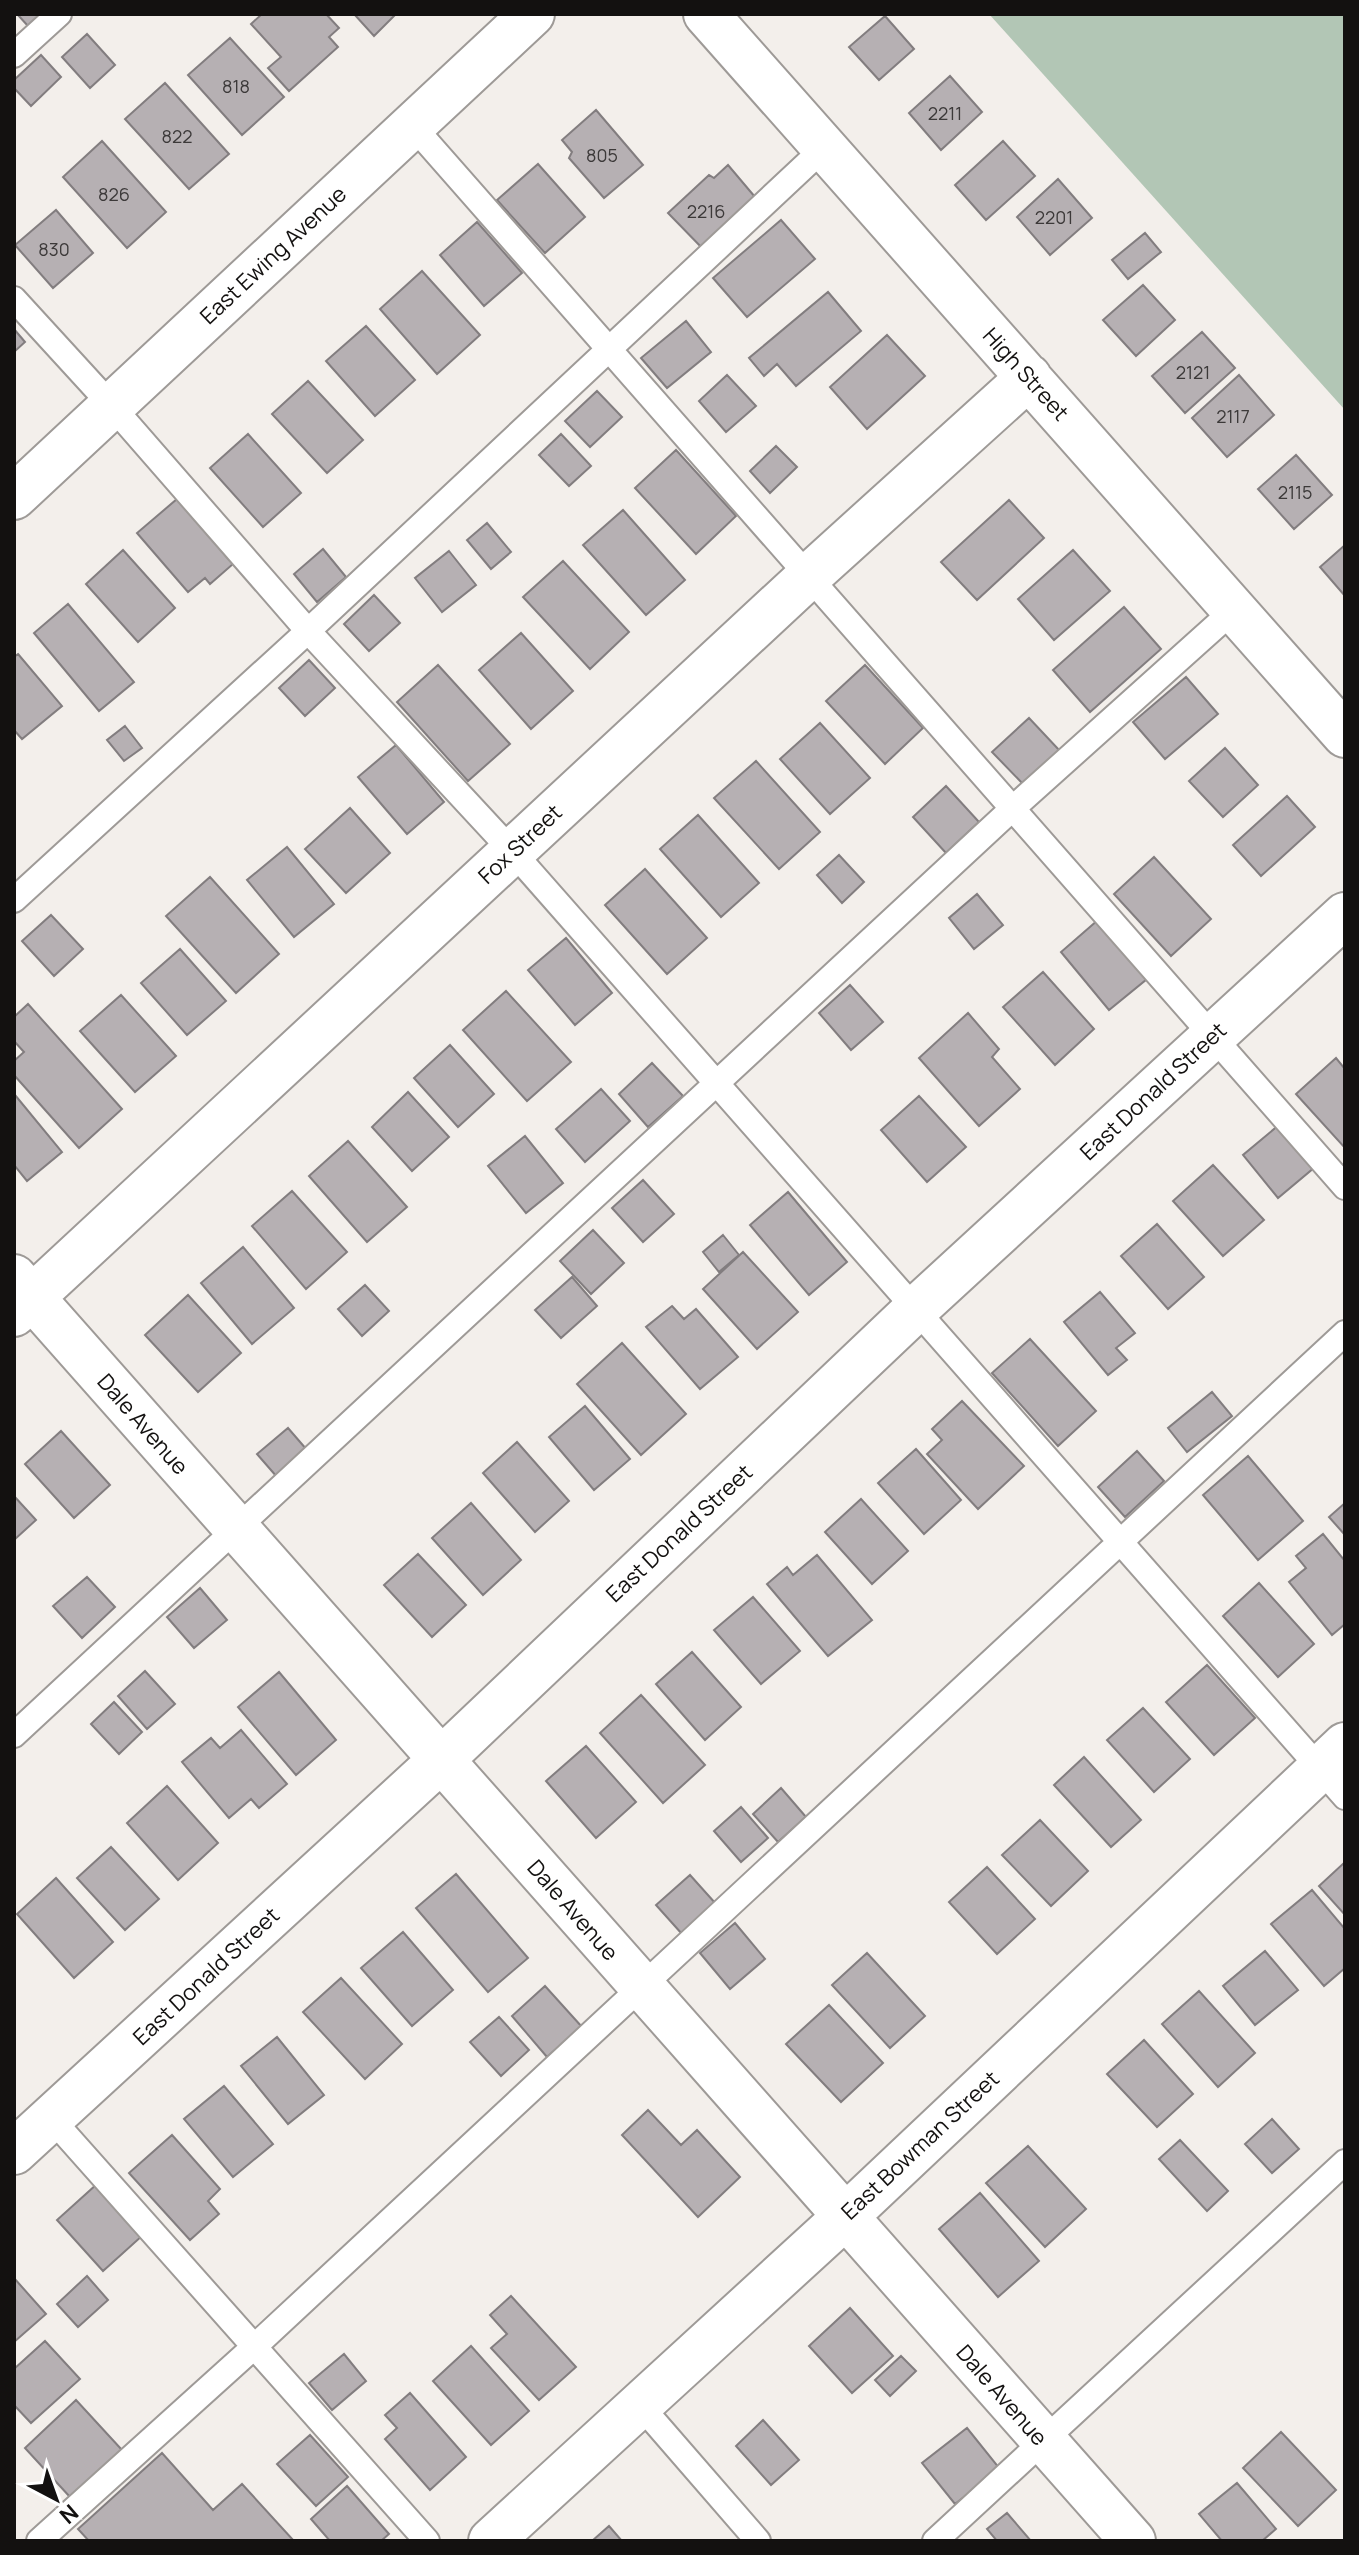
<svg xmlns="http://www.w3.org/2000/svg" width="1359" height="2555" font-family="Manrope,sans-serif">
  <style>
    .green { fill: #b2c6b5 }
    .building { fill: #b6b0b3; stroke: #827d7f; stroke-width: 2 }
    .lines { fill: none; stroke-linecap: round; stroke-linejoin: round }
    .lane-casing { stroke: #9e9a97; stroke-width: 28 }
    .street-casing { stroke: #9e9a97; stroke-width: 48 }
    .secondary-casing { stroke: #9e9a97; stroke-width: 48 }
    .lane { stroke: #fff; stroke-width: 24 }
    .street { stroke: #fff; stroke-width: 44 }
    .secondary { stroke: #fff; stroke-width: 44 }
    .labels { text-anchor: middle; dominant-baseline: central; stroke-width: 6; stroke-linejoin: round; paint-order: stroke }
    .number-label { font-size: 18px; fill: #3c3939 }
    .street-label { font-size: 22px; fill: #131110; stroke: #fff }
  </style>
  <rect width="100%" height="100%" fill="#f3efeb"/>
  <path class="green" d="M989,14H1345V410Z"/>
  <path class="building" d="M17,14H41L28,26Z
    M262,14H326L339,28L329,37L338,47L289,91L268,68L281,57L251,24Z
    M354,14H396L374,36Z
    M885,16L914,49L879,80L849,47Z
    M87,34L115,65L90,88L62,57Z
    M230,38L284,97L242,135L188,75Z
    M41,55L61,77L31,106L14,88V80Z
    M950,76L982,112L941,150L909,113Z
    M165,83L229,154L189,189L125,119Z
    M596,110L643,165L604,198L569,158L572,152L562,140Z
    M102,141L166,212L127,248L63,177Z
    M1003,141L1035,176L986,220L955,185Z
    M538,164L585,217L545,253L497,200Z
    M728,165L755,197L741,209L746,217L707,253L668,213L709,175L714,178Z
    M1058,179L1092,218L1050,255L1017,217Z
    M56,210L93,253L53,288L15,245Z
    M781,220L815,259L747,317L713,278Z
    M477,222L522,273L484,306L440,255Z
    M1145,233L1161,252L1128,279L1112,260Z
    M422,271L480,335L437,374L380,309Z
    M1143,285L1175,320L1136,356L1103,320Z
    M828,292L861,331L796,386L777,364L764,376L749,358Z
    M686,321L711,352L667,388L641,358Z
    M366,326L415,380L375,416L326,361Z
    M14,329L25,342L14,352Z
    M1202,332L1235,368L1185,413L1152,376Z
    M887,335L925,376L867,429L830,387Z
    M727,375L756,406L726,432L699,401Z
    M1239,375L1274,415L1227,457L1192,418Z
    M308,381L363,440L327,473L272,414Z
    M597,391L622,417L590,447L565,421Z
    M248,434L301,493L263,527L210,468Z
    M561,434L591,466L569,486L539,455Z
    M776,446L797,467L770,493L750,471Z
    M676,450L736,516L696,554L635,488Z
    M1296,455L1332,495L1294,529L1258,489Z
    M177,499L233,564L210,584L205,578L188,592L137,533Z
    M1009,500L1044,538L977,600L941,562Z
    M623,510L685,580L646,615L583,545Z
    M487,523L511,552L491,569L467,540Z
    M1345,545V596L1320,567Z
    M323,549L346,577L317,602L294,574Z
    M123,550L175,608L138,642L86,584Z
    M1073,550L1110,591L1054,640L1018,599Z
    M449,551L476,585L442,612L415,578Z
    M563,561L629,632L590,669L523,597Z
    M374,595L400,623L369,651L344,624Z
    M68,604L134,682L99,711L34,633Z
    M1124,607L1161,649L1090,712L1053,670Z
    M521,633L573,691L531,729L479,670Z
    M18,654L62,706L22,739L14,730V657Z
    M309,660L335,688L305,716L279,688Z
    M438,665L510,744L468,781L397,702Z
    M865,665L923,728L885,764L826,701Z
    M1186,677L1218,714L1165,759L1133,722Z
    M1029,718L1060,751L1024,785L992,752Z
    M820,723L870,778L830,814L780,759Z
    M125,726L142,748L124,761L107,740Z
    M396,745L444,802L407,834L358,777Z
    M1225,748L1258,785L1223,817L1189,781Z
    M756,761L820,832L779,869L714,798Z
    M946,786L979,822L946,853L913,817Z
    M1287,796L1315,827L1261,876L1233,845Z
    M350,808L390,853L346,893L305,849Z
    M698,815L759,883L721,917L660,849Z
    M287,847L334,904L294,937L247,880Z
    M839,855L864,882L842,903L817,875Z
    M1154,857L1211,919L1171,956L1114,894Z
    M645,869L707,938L667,974L605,905Z
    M210,877L279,954L236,993L166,916Z
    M977,894L1003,925L974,949L949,918Z
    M51,915L83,949L54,976L22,941Z
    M1098,920L1147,979L1109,1010L1061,952Z
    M566,938L612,993L575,1025L528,970Z
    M180,949L226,1001L187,1035L141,983Z
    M1043,972L1094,1029L1055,1065L1003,1007Z
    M850,985L883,1022L851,1050L819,1013Z
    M506,991L571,1062L527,1101L463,1030Z
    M121,995L176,1056L135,1092L80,1031Z
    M28,1004L122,1109L79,1148L14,1075V1061L24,1052L14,1041V1017Z
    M968,1013L999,1049L992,1057L1020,1089L979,1126L919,1058Z
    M450,1045L494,1094L458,1127L414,1078Z
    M1336,1058L1345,1069V1148L1296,1094Z
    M652,1063L683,1096L648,1127L619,1094Z
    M601,1089L630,1121L585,1162L556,1129Z
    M408,1092L449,1137L412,1171L372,1127Z
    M15,1095L62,1152L27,1181L14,1165Z
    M919,1096L966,1147L927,1182L881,1130Z
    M1280,1124L1315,1167L1278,1198L1243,1155Z
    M525,1136L563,1183L526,1213L488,1166Z
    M348,1141L407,1207L367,1242L309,1176Z
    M1213,1165L1264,1220L1223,1256L1173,1201Z
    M643,1180L674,1214L643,1242L612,1208Z
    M292,1191L347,1252L306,1289L252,1226Z
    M788,1192L847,1262L809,1295L750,1225Z
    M1157,1224L1204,1277L1168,1309L1121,1256Z
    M593,1230L624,1263L591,1294L560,1261Z
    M723,1235L739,1255L719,1272L703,1252Z
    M243,1247L294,1308L252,1344L201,1283Z
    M743,1252L798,1312L757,1349L703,1289Z
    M572,1277L597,1306L561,1338L535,1310Z
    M365,1285L389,1311L362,1336L338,1309Z
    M1100,1292L1135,1333L1116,1348L1127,1360L1108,1375L1064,1322Z
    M188,1295L241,1353L198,1392L145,1335Z
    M672,1306L684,1319L696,1309L738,1357L700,1389L646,1327Z
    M1030,1339L1096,1411L1058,1446L992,1373Z
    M622,1343L686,1414L641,1455L577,1384Z
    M1212,1392L1232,1416L1187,1452L1168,1428Z
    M962,1401L1024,1466L978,1509L927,1454L942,1440L932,1429Z
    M585,1406L630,1459L594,1490L549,1437Z
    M288,1428L307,1450L277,1477L257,1454Z
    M61,1431L110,1485L74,1518L25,1464Z
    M517,1442L569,1501L535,1532L483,1473Z
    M916,1449L961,1500L924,1534L878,1483Z
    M1137,1451L1164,1481L1125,1517L1098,1487Z
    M1248,1456L1303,1521L1258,1560L1203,1495Z
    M14,1496L36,1520L14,1540Z
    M861,1499L908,1551L872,1584L825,1532Z
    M471,1503L521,1560L483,1595L432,1538Z
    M1345,1503V1535L1329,1517Z
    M1323,1534L1345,1561V1624L1332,1635L1289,1582L1306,1568L1296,1556Z
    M418,1554L466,1605L432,1637L384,1585Z
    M817,1555L872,1620L828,1656L767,1584L787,1567L793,1575Z
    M87,1577L115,1607L82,1638L53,1606Z
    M1259,1583L1314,1644L1278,1677L1223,1616Z
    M200,1588L227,1620L194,1648L167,1617Z
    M753,1597L800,1651L761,1684L714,1630Z
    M692,1652L741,1707L705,1740L656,1684Z
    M1207,1665L1255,1718L1214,1755L1166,1702Z
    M145,1671L175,1704L147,1729L118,1696Z
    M279,1672L336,1740L296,1775L238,1707Z
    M641,1695L705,1765L663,1803L600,1733Z
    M114,1702L142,1732L119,1754L91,1724Z
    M1143,1708L1190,1759L1154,1792L1107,1740Z
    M241,1730L287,1784L259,1808L251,1799L229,1818L182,1762L211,1738L220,1748Z
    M586,1746L636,1802L596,1838L546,1781Z
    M1084,1757L1141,1820L1111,1847L1054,1785Z
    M167,1786L218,1843L178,1880L127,1823Z
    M781,1788L806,1817L778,1842L753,1814Z
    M741,1807L768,1838L741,1862L714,1831Z
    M1040,1820L1088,1871L1051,1906L1002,1855Z
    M111,1847L159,1899L125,1930L77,1878Z
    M1345,1862V1915L1319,1886Z
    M987,1867L1035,1919L997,1954L949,1902Z
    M456,1874L528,1958L488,1992L416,1908Z
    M690,1875L716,1904L682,1934L656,1905Z
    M56,1878L113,1942L74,1978L17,1914Z
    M1312,1890L1345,1929V1968L1324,1986L1271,1924Z
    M735,1923L765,1959L730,1989L700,1953Z
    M403,1932L453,1990L412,2026L361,1968Z
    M1265,1951L1298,1990L1255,2025L1223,1986Z
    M867,1953L925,2016L890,2048L832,1985Z
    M341,1978L402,2044L365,2079L303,2012Z
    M545,1986L582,2027L547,2057L512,2016Z
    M1199,1991L1255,2053L1218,2087L1162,2024Z
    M829,2005L883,2063L841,2102L786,2044Z
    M499,2017L529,2050L501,2076L470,2042Z
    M277,2037L324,2095L288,2124L241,2066Z
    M1144,2040L1193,2094L1157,2127L1107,2074Z
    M224,2086L273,2144L233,2177L184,2119Z
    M648,2110L681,2145L697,2130L740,2177L698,2217L622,2135Z
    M1272,2119L1299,2149L1272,2173L1245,2144Z
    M172,2135L220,2189L208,2201L219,2214L190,2240L129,2173Z
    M1180,2140L1228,2191L1207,2211L1159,2159Z
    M1028,2146L1086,2209L1045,2247L986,2183Z
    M97,2184L143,2235L103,2271L57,2220Z
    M980,2193L1039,2261L998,2297L939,2229Z
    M87,2276L108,2300L78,2327L57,2304Z
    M14,2278L46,2314L14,2342Z
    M511,2296L576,2367L539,2400L491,2348L507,2334L490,2315Z
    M850,2308L893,2356L852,2393L809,2346Z
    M45,2341L80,2379L31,2423L14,2405V2369Z
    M471,2346L529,2411L491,2445L433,2381Z
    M344,2354L366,2381L332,2410L309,2383Z
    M901,2356L916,2371L890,2396L875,2380Z
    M410,2393L466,2457L430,2490L385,2439L397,2428L385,2415Z
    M76,2400L122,2450L70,2497L25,2448Z
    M763,2420L799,2460L771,2485L736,2446Z
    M967,2428L1000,2469L955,2504L922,2463Z
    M1281,2432L1336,2490L1298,2526L1243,2468Z
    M310,2435L348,2477L316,2506L277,2464Z
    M162,2453L213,2510L242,2484L294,2541H89L78,2529Z
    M1237,2483L1276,2529L1262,2541H1222L1199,2514Z
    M347,2486L389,2534L381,2541H330L311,2519Z
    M1007,2513L1031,2541H997L987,2529Z
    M609,2526L622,2541H592Z"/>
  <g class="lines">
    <defs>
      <path id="lane" d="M14,55L59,14
        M412,125L1345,1187
        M14,299L111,405L308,631L512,851L1345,1797
        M14,900L308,631L824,148
        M14,1735L1012,809L1236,608
        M51,2118L427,2541
        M640,2405L758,2541
        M39,2541L254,2347L1345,1333
        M935,2541L1345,2162"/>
      <path id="street" d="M706,14L1345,735
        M14,1277L1133,2541
        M14,1314L808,577L1029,377
        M14,2152L441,1760L916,1309L1345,915
        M491,2541L846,2216L1345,1745"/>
      <path id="secondary" d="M14,497L532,14"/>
    </defs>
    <use href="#lane" class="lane-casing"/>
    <use href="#street" class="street-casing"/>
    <use href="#secondary" class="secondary-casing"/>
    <use href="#lane" class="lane"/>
    <use href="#street" class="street"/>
    <use href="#secondary" class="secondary"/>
  </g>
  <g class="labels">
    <g class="number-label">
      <text x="236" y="86">818</text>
      <text x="945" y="113">2211</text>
      <text x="177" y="136">822</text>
      <text x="602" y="155">805</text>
      <text x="114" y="194">826</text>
      <text x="706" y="211">2216</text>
      <text x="1054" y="217">2201</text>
      <text x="54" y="249">830</text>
      <text x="1193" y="372">2121</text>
      <text x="1233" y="416">2117</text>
      <text x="1295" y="492">2115</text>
    </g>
    <g class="street-label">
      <text transform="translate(273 255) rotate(-43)">East Ewing Avenue</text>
      <text transform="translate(1026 374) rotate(48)">High Street</text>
      <text transform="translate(520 844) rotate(-43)">Fox Street</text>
      <text transform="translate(1153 1091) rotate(-43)">East Donald Street</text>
      <text transform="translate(143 1424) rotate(49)">Dale Avenue</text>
      <text transform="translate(679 1533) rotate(-43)">East Donald Street</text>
      <text transform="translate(573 1910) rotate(49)">Dale Avenue</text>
      <text transform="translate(206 1976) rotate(-43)">East Donald Street</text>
      <text transform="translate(920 2145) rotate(-43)">East Bowman Street</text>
      <text transform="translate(1002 2395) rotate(49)">Dale Avenue</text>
    </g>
  </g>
  <rect width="1359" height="2555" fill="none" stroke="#131110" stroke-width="32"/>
  <g transform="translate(56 2499) rotate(139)" stroke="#ffffff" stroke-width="6" paint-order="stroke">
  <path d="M0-6L14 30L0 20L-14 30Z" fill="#131110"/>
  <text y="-12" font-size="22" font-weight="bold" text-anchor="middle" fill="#131110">N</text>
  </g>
</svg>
